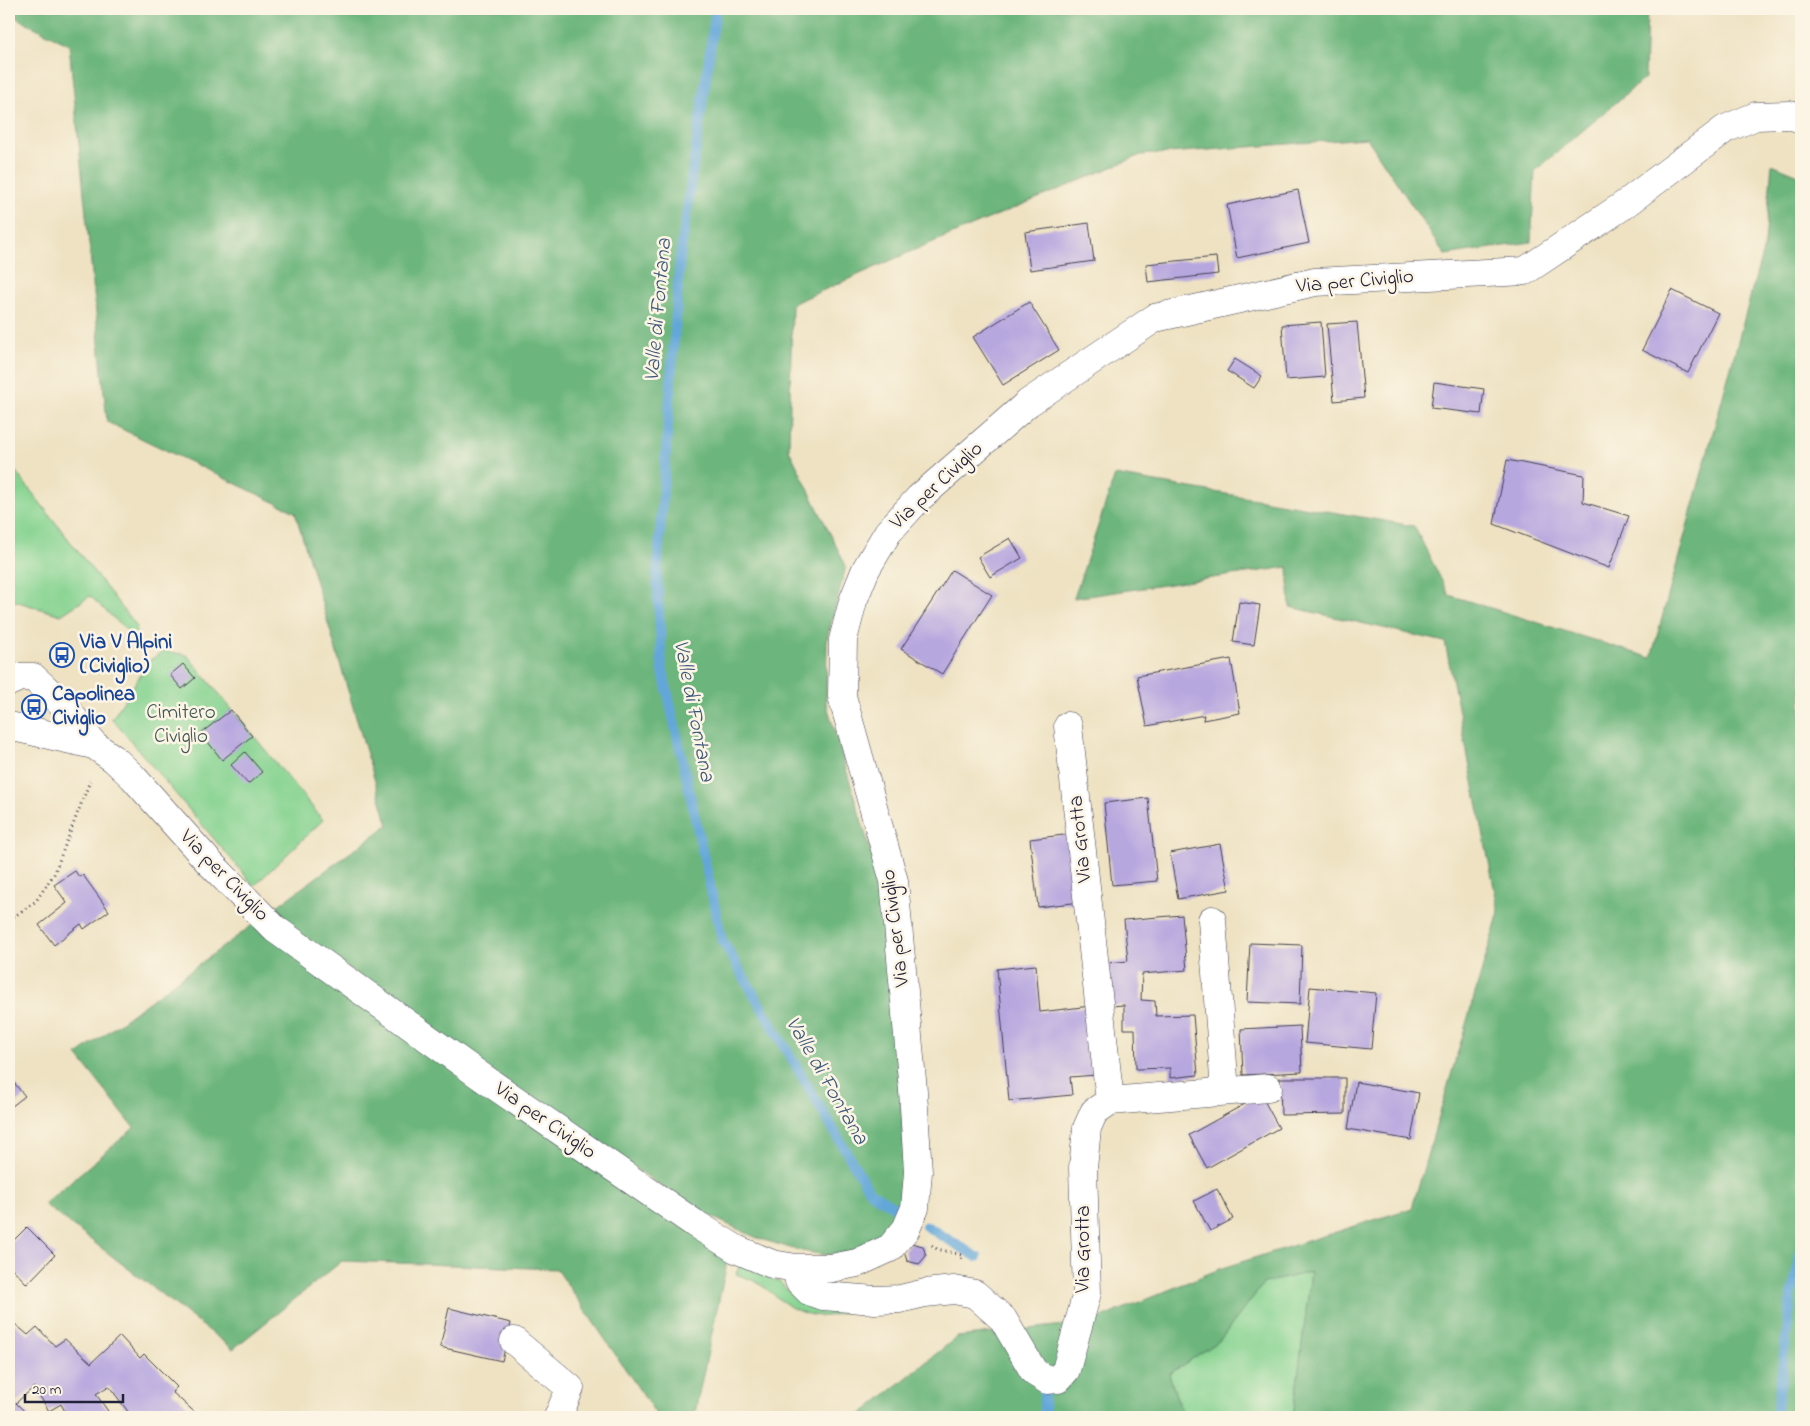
<svg xmlns="http://www.w3.org/2000/svg" width="1810" height="1426" font-family="'Indie Flower',sans-serif">
  <style>
    .green { fill: #86d391; stroke: #547a66 }
    .forest { fill: #6cb57b; stroke: #476c5b }
    .lines { fill: none; stroke-linecap: round; stroke-linejoin: round }
    .stream { stroke: #64a7d9; stroke-width: 10 }
    .building { fill: #b7a7df }
    .minor-casing { stroke: #413f4f; stroke-width: 29 }
    .path { stroke: #413f4f; stroke-width: 3; stroke-dasharray: 1 4; stroke-linecap: butt }
    .minor { stroke: #fff; stroke-width: 28 }
    .labels { text-anchor: middle; dominant-baseline: central; stroke-width: 5; stroke-linejoin: round; paint-order: stroke }
    .street-label { font-size: 21px; fill: #22223b; stroke: #fcf5e5 }
    .transit-label { font-size: 21px; font-weight: bold; fill: #164399; stroke: #fcf5e5; text-anchor: start }
    .park-label { font-size: 21px; fill: #405755; stroke: #fcf5e5 }
    .water-label { font-size: 22px; font-style: italic; fill: #3c577a; stroke: #fcf5e5 }
  </style>
  <rect width="100%" height="100%" fill="#fcf5e5"/>
  <filter id="ink" filterUnits="userSpaceOnUse"><feTurbulence type="fractalNoise" baseFrequency=".02" numOctaves="2"/><feDisplacementMap in="SourceGraphic" scale="10" xChannelSelector="R" yChannelSelector="G"/><feConvolveMatrix kernelMatrix="1 2 1 2 8 2 1 2 1" color-interpolation-filters="sRGB"/></filter>
  <filter id="wash" filterUnits="userSpaceOnUse"><feTurbulence type="fractalNoise" baseFrequency=".0096" numOctaves="4" result="noise"/><feDisplacementMap in="SourceGraphic" scale="20" xChannelSelector="R" yChannelSelector="G"/><feGaussianBlur stdDeviation="1.12" result="paint"/><feColorMatrix in="noise" values="0 0 0 0 0 0 0 0 0 0 0 0 0 0 0 0 0 1.4 0 .05"/><feComposite in="paint" operator="in"/></filter>
  <g filter="url(#wash)">
    <rect width="100%" height="100%" fill="#eee2c2"/>
    <path class="green" d="M9,463L137,627L134,637L90,596L61,615L9,599Z
      M164,651L187,655L323,820L254,886L112,719L150,660Z
      M740,1265L780,1282L794,1297L811,1306L852,1307C836,1321 806,1317 789,1306C778,1299 769,1290 758,1283C751,1279 743,1277 736,1274Z
      M1311,1272L1293,1417H1183L1169,1374L1219,1341L1264,1283Z"/>
    <path class="forest" d="M9,9H1647L1645,78L1535,171L1531,242L1445,255L1367,138L1141,155L926,245L792,304L789,450L846,566L827,639L826,702L881,886L907,1173L905,1202L886,1236L850,1252L825,1255L797,1250L757,1238L697,1210L487,1069L286,923L273,909L388,825L295,512L107,422L69,45L9,14Z
      M1772,164L1801,176V1417H1293L1311,1272L1264,1283L1219,1341L1169,1374L1183,1417H858L957,1337L1091,1322L1222,1268L1412,1208L1499,912L1445,642L1290,607L1288,567L1074,598L1115,475L1414,526L1449,595L1651,658L1765,243Z
      M255,923L728,1258L694,1417H658L557,1269L342,1261L233,1349L44,1204L134,1128L77,1055Z"/>
    <g class="lines">
      <path class="stream" d="M716,9L680,258L657,575L662,667L722,940L870,1192L902,1212
        M926,1226L977,1257
        M1044,1391V1417
        M1776,1417L1791,1300L1801,1251"/>
    </g>
    <g id="blocks">
      <path class="building" d="M1298,190L1309,243L1237,258L1227,205Z
        M1089,223L1094,261L1030,270L1025,232Z
        M1216,257L1218,274L1148,282L1146,264Z
        M1672,290L1718,313L1688,373L1642,350Z
        M1029,302L1059,350L1003,385L973,337Z
        M1321,322L1325,377L1286,380L1282,325Z
        M1357,322L1364,398L1334,401L1327,324Z
        M1235,359L1262,376L1254,388L1227,371Z
        M1434,382L1484,389L1481,414L1431,408Z
        M1507,460L1584,475L1583,502L1629,516L1609,568L1494,524Z
        M1010,538L1022,558L990,577L978,557Z
        M952,570L992,595L942,674L901,649Z
        M1239,602L1260,605L1254,645L1233,642Z
        M1231,659L1240,713L1203,720L1204,715L1147,726L1137,676Z
        M183,664L195,678L182,689L170,675Z
        M231,710L252,736L222,760L201,733Z
        M245,752L262,772L248,784L231,765Z
        M1148,798L1157,881L1112,885L1104,803Z
        M1072,834L1081,902L1038,907L1030,839Z
        M1220,844L1229,890L1178,899L1170,853Z
        M75,871L79,877L83,875L109,911L84,929L81,924L54,945L39,925L67,903L54,885Z
        M1182,915L1187,970L1142,974L1141,1000L1155,1001L1156,1016L1193,1015L1198,1075L1170,1078V1068L1136,1069L1135,1029H1124V1005L1111,1006L1107,963L1128,961L1124,920Z
        M1250,943L1302,945L1300,1004L1247,1002Z
        M1036,965L1040,1012L1091,1006L1097,1075L1070,1077L1072,1095L1009,1101L997,969Z
        M1310,987L1376,993L1371,1049L1305,1043Z
        M1300,1026L1302,1072L1243,1075L1241,1029Z
        M9,1077L25,1096L11,1107L9,1105Z
        M1280,1078H1345V1114L1281,1115Z
        M1356,1082L1419,1093L1411,1140L1348,1129Z
        M1261,1095L1279,1128L1207,1168L1189,1135Z
        M1217,1189L1233,1219L1210,1231L1194,1201Z
        M27,1227L55,1255L27,1284L9,1265V1245Z
        M911,1243L923,1246L926,1256L919,1264L907,1261L904,1251Z
        M449,1308L511,1323L502,1361L440,1347Z
        M9,1319L28,1335L37,1327L55,1346L65,1339L91,1363L120,1336L140,1358L144,1354L177,1387L172,1392L200,1417H132L109,1386L96,1394L112,1417H68L61,1404L49,1411L34,1387L16,1403L30,1417H9Z"/>
    </g>
  </g>
  <g filter="url(#ink)">
    <use href="#blocks" fill-opacity="0" stroke="#413f4f" stroke-width="1"/>
    <g class="lines">
      <defs>
        <path id="minor" d="M9,682L20,677H33L64,706L94,745
          M9,726L94,745L114,759L133,777L208,861L275,929L482,1077L694,1223L736,1249L772,1264L796,1268H832L857,1263L890,1248L906,1229L915,1208L918,1172L913,1091L894,881L842,696L843,640L853,601L866,569L888,532L919,498L1028,403L1155,318L1315,282L1525,271L1621,207L1725,129L1756,116L1790,115L1801,119
          M1068,726L1110,1101
          M1212,920L1225,1091
          M796,1268L799,1281L809,1291L823,1296L875,1300L900,1299L925,1293L954,1290L975,1294L1003,1319L1034,1372L1047,1380L1058,1379L1066,1370L1087,1293L1083,1168L1087,1128L1094,1112L1110,1101L1268,1088
          M514,1341L570,1388L558,1417"/>
      </defs>
      <use href="#minor" class="minor-casing"/>
      <path class="path" d="M9,920L36,901L54,874L90,781
        M932,1245L937,1249L962,1255L961,1260"/>
      <use href="#minor" class="minor"/>
    </g>
  </g>
  <defs>
    <symbol id="bus-ring" viewBox="-11 -11 22 22"><circle r="9.5" fill="#fcf5e5" stroke="#1a4fb4" stroke-width="1.5"/><path d="M-5-6H5V4H4V6H2V4H-2V6H-4V4H-5ZM-3.5-4V0h7V-4ZM-3.5 1.2v1.5H-2V1.2ZM2 1.2v1.5H3.5V1.2Z" fill="#1a4fb4"/></symbol>
  </defs>
  <g fill-rule="evenodd">
    <use href="#bus-ring" x="48" y="641" width="28" height="28"/>
    <use href="#bus-ring" x="20" y="693" width="28" height="28"/>
  </g>
  <g class="labels">
    <g class="street-label">
      <text transform="translate(1355 282) rotate(-5)">Via per Civiglio</text>
      <text transform="translate(937 486) rotate(-43)">Via per Civiglio</text>
      <text transform="translate(1081 839) rotate(-96)">Via Grotta</text>
      <text transform="translate(224 876) rotate(46)">Via per Civiglio</text>
      <text transform="translate(896 928) rotate(-97)">Via per Civiglio</text>
      <text transform="translate(545 1121) rotate(35)">Via per Civiglio</text>
      <text transform="translate(1084 1249) rotate(-90)">Via Grotta</text>
    </g>
    <g class="transit-label">
      <text x="80" y="643">Via V Alpini<tspan x="80" dy="24">(Civiglio)</tspan></text>
      <text x="52" y="695">Capolinea<tspan x="52" dy="24">Civiglio</tspan></text>
    </g>
    <g class="park-label">
      <text x="181" y="713">Cimitero<tspan x="181" dy="24">Civiglio</tspan></text>
    </g>
    <g class="water-label">
      <text transform="translate(659 310) rotate(-85)">Valle di Fontana</text>
      <text transform="translate(693 711) rotate(79)">Valle di Fontana</text>
      <text transform="translate(826 1081) rotate(60)">Valle di Fontana</text>
    </g>
  </g>
  <rect width="1810" height="1426" fill="none" stroke="#fcf5e5" stroke-width="30"/>
  <path d="M25 1394v8h98v-8" fill="none" stroke="#22223b" stroke-width="2.5"/>
  <text x="32" y="1394" font-size="15" fill="#22223b" stroke="#fcf5e5" stroke-width="4" paint-order="stroke">20 m</text>
</svg>
